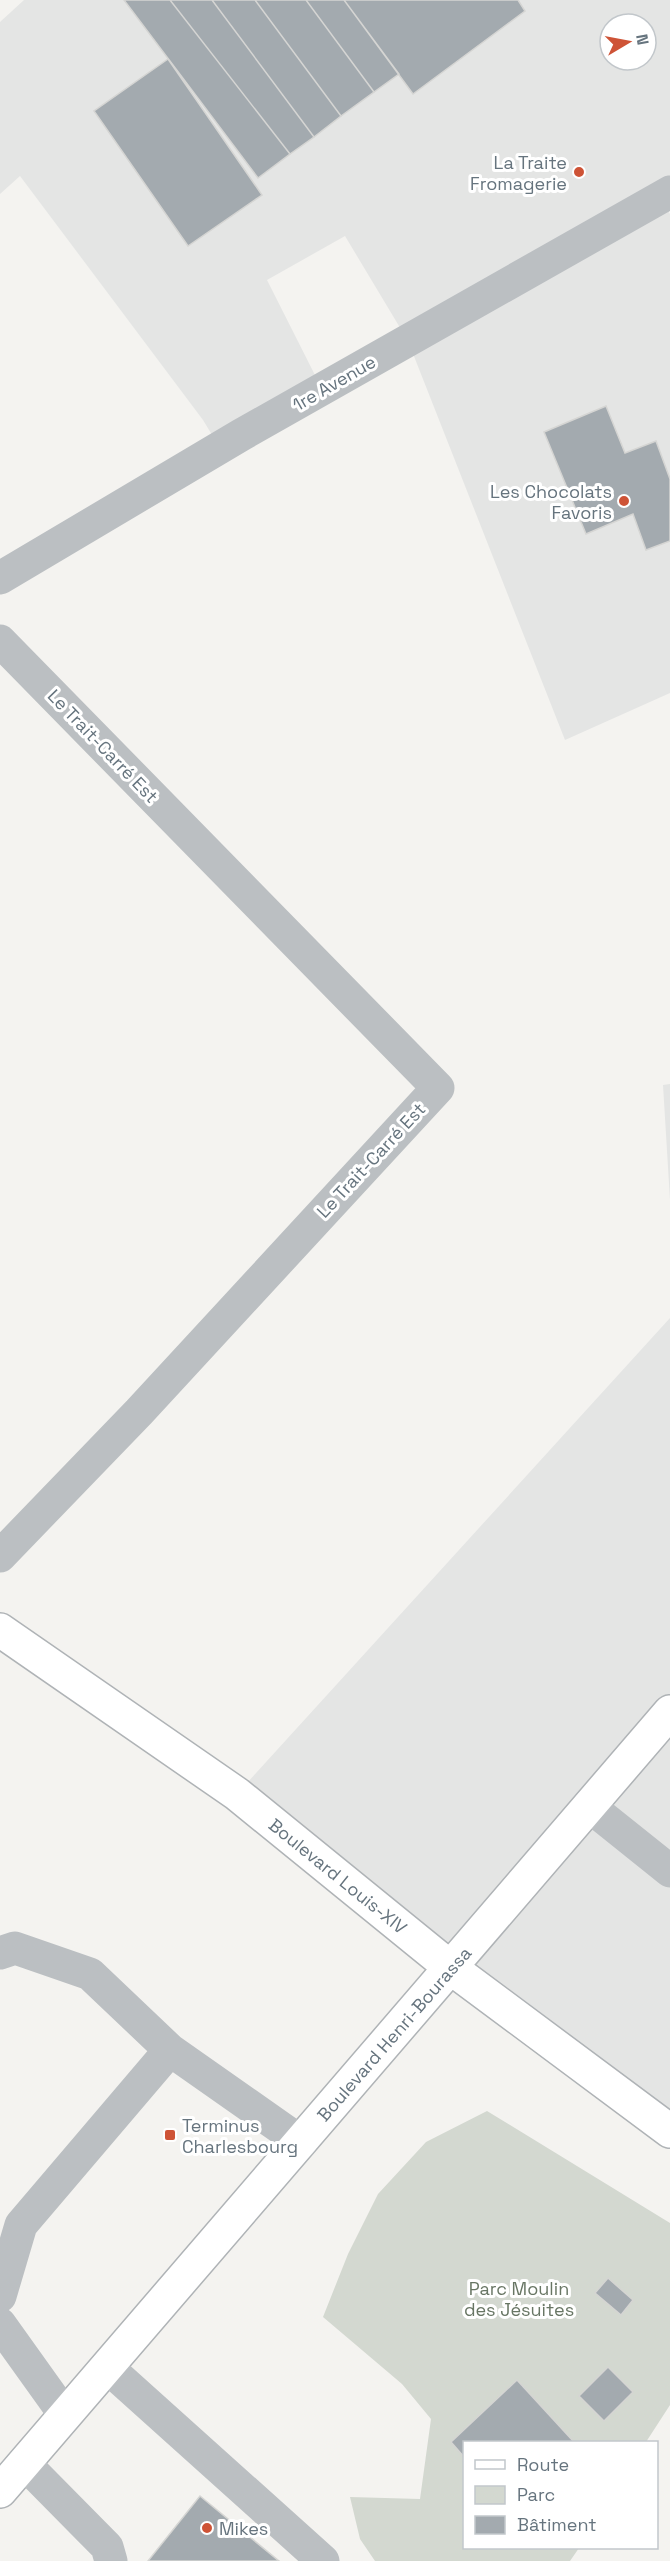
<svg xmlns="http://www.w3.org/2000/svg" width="670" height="2561" font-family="'Space Grotesk',sans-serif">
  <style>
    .built { fill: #e4e5e4; fill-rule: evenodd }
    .green { fill: #d3d8d0 }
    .building { fill: #a3aaaf; stroke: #d5d5d3; stroke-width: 1.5 }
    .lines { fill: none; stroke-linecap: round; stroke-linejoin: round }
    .major-casing { stroke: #afb3b6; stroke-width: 36 }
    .minor { stroke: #bbbfc2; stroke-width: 33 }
    .major { stroke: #fff; stroke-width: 33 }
    .poi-dot { fill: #ce5336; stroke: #fff; stroke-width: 2 }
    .labels { text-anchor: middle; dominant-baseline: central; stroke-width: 6; stroke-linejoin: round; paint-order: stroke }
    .poi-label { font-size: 18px; fill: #66747e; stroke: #fff; text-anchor: end }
    .street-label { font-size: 18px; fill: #66747e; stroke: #fff }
    .park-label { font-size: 18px; fill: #687664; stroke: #fff }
  </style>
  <rect width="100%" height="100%" fill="#f4f3f0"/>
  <path class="built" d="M24,0H670V192L661,198L670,214V693L565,740L408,341L345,236L267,280L322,389L220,448L203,420L20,176L0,194V22ZM610,24H646V60H610Z
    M670,1084V1200L663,1085Z
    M670,1318V2131L237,1794Z"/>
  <path class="green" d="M487,2111L670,2223V2405L646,2442H464V2548H579L570,2561H375L360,2539L350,2497L420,2499L431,2419L402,2384L323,2317L348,2254L378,2194L426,2142Z"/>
  <path class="building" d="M124,0H170L290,154L258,178Z
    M170,0H212L314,137L290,154Z
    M212,0H255L341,116L314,137Z
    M255,0H306L374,92L341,116Z
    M306,0H344L399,74L374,92Z
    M344,0H518L525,11L413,94Z
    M168,59L262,195L188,246L94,111Z
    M606,406L625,453L656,441L670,479V541L646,550L633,514L586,534L544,432Z
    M608,2278L633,2300L621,2315L595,2293Z
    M608,2367L633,2392L604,2421L579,2396Z
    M517,2380L574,2442H464V2457L451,2442Z
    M200,2496L279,2561H148Z"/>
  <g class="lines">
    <defs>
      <path id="major" d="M0,1630L237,1794L451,1968L670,2131
        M0,2491L670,1712"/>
    </defs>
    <use href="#major" class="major-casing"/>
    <path class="minor" d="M0,578L241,435L670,192
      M0,641L438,1088L139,1412L0,1556
      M589,1806L670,1871
      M0,1953L15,1948L90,1974L170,2050L301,2142
      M0,2296L21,2225L170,2050
      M0,2324L65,2415
      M107,2367L323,2561
      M24,2463L107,2547L111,2561"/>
    <use href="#major" class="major"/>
  </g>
  <g class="poi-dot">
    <circle cx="579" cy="172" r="6"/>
    <circle cx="624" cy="501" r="6"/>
    <rect x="164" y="2129" width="12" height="12" rx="3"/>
    <circle cx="207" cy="2528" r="6"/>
  </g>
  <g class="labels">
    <g class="poi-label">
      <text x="567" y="162">La Traite<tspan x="567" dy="21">Fromagerie</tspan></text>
      <text x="612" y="491">Les Chocolats<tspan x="612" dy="21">Favoris</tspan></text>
      <text x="182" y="2125" text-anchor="start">Terminus<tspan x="182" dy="21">Charlesbourg</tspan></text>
      <text x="219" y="2528" text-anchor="start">Mikes</text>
    </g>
    <g class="street-label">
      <text transform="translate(334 383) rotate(-30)">1re Avenue</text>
      <text transform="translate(103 746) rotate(46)">Le Trait-Carré Est</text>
      <text transform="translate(371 1160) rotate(-47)">Le Trait-Carré Est</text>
      <text transform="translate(338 1876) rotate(39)">Boulevard Louis-XIV</text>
      <text transform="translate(394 2034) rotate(-49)">Boulevard Henri-Bourassa</text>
    </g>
    <g class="park-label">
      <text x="519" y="2288">Parc Moulin<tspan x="519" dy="21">des Jésuites</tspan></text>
    </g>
  </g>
  <rect x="463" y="2441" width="195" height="108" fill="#ffffff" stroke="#c2c7cb" stroke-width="1.5"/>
  <rect x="475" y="2460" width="30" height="9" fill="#ffffff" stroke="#c2c7cb" stroke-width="1.5"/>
  <text x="517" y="2471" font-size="18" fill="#66747e">Route</text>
  <rect x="475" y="2486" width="30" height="18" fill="#d3d8d0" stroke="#c2c7cb" stroke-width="1.5"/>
  <text x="517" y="2501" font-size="18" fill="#66747e">Parc</text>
  <rect x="475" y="2516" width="30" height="18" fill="#a3aaaf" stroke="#c2c7cb" stroke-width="1.5"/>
  <text x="517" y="2531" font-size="18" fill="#66747e">Bâtiment</text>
  <g transform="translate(628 42) rotate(80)"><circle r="28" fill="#ffffff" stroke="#c2c7cb" stroke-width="1.5"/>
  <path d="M0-4.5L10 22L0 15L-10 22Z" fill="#ce5336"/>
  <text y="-9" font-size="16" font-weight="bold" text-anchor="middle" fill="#66747e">N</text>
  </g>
</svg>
